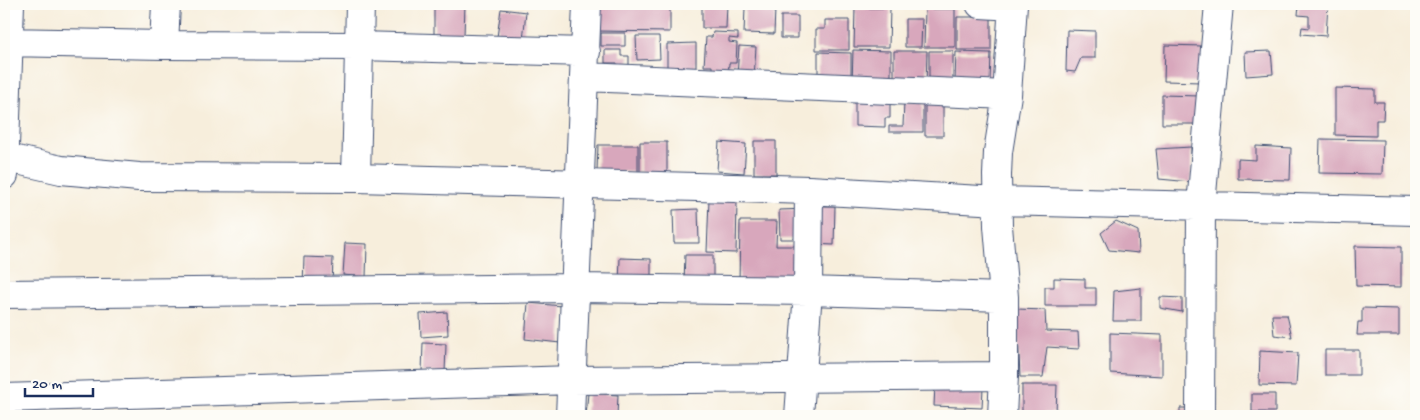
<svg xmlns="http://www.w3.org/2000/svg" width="1420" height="420" font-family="'Gochi Hand',sans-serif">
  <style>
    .building { fill: #d8a7bc }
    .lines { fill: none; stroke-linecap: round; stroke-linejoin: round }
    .street-casing { stroke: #3c4c71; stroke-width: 30 }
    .street { stroke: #fff; stroke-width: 28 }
  </style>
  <rect width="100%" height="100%" fill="#fdfcf7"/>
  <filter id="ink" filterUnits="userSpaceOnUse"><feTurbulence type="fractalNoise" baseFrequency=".02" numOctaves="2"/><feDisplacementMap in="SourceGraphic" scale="10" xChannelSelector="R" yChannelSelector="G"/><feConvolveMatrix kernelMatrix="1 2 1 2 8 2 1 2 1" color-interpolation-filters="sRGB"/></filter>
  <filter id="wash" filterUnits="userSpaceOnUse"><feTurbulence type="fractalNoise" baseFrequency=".0096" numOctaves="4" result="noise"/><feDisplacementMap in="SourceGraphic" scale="20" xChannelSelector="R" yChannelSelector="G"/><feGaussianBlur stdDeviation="1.12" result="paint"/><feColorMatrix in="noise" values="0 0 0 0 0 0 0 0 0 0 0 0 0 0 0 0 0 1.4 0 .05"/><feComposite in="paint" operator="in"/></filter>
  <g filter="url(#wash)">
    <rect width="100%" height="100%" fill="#f7eedc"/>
    <g id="blocks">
      <path class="building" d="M434,4H465L464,35H434Z
        M599,4H670V32L599,31Z
        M702,4H727L726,28H702Z
        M1299,4H1328L1326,36L1301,34L1302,27L1309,28V16L1298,15Z
        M745,8L775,9L774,34L744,33Z
        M855,8H890L889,47H854Z
        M501,9L526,12L523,40L497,37Z
        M925,9H955V47H924Z
        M781,16H798V38H781Z
        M957,17H991V50H957Z
        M905,19H922L921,47H905Z
        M825,20H849V50H816V29H825Z
        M1067,30L1095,31V58H1081L1075,72L1066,71Z
        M713,32L738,33V39L729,38V42L737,43L736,63H729L728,77L712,76V66H704L706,37H712Z
        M601,33H625V46H601Z
        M636,36H659L660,59L637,60Z
        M696,43V74H667V44Z
        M1165,45L1203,46L1201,82L1164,81Z
        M739,46L756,47L754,78L737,77Z
        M605,50H621V56H629V74H617V63H605Z
        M853,50L891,51V85H852Z
        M894,51H927L926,86L894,85Z
        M929,51H953V86H929Z
        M1271,51L1273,74L1246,76L1245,52Z
        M818,52L851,53V81H818Z
        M956,52L991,53L990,82L955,80Z
        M1335,88L1375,89V102H1384L1383,120H1376V136L1335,135Z
        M855,94L890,103V118H885V127L855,126Z
        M1162,95L1200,96V124H1162Z
        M925,97H943V136H925Z
        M904,102H923V132H889V126H903Z
        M1320,139L1383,140L1382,174L1319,173Z
        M754,141H776V174H754Z
        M640,142H667V172H640Z
        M719,142L746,144L744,173L717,171Z
        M598,145H638V172L597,171Z
        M1256,146L1291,148L1290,180L1238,179V159L1256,160Z
        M1191,147V182L1159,179L1156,149Z
        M709,200H737L736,253L707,252Z
        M812,206H835L834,245L811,244Z
        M698,209L699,243H674L673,210Z
        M807,209V239H780L779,210Z
        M740,221H777L776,246H806V284L739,283Z
        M1116,221L1138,231L1139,253L1109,250L1101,233Z
        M345,243L367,244L366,277L343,275Z
        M1355,246L1401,247V287L1356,286Z
        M685,255H713V285L684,284Z
        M304,257L333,258L332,286L303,285Z
        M620,258L651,259V284L619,283Z
        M1054,278L1085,279V288H1096V306H1045V287H1054Z
        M1141,288V321H1113L1114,291Z
        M1160,297L1182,298V312L1160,308Z
        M528,303L563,306L560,343L525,339Z
        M1362,308L1399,309V335H1357L1358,322H1362Z
        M1017,309L1045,310L1046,331L1078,332L1079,349L1047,347L1043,377H1020Z
        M447,312L448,335L421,337L420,314Z
        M1272,315H1287L1292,337L1274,335Z
        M1110,333L1162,335V376L1110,373Z
        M423,343L446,344L445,373L422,372Z
        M1325,350H1359V375H1325Z
        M1260,351L1298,353L1296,386L1259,385Z
        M935,385L983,388L982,408L934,406Z
        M1022,385H1057L1056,413H1022Z
        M588,393L618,395L617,416H586Z
        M1252,394H1275V412H1252Z
        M1180,408H1187L1188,416H1180Z"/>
    </g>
  </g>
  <g filter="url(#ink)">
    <use href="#blocks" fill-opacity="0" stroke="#3c4c71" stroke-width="1"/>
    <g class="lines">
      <defs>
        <path id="street" d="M980,4L1013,6
          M4,42L164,45L359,46L586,52
          M164,45L166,4
          M585,77L1007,95
          M4,157L61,170L139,177L356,178L809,190L998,201L1416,211
          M4,175L10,4
          M356,178L360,4
          M4,294L576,288L808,291L1004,297
          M4,398L572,380L1004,376
          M570,416L587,4
          M799,416L808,291L809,190
          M1002,416L1004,376V297L998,226L997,175L998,152L1007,95L1013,4
          M1200,416L1201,205L1219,4"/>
      </defs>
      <use href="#street" class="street-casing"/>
      <use href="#street" class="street"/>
    </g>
  </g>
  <rect width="1420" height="420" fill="none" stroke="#fdfcf7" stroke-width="20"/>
  <path d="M25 388v8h68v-8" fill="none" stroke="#1b2f5e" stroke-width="2.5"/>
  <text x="32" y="388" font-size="15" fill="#1b2f5e" stroke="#fdfcf7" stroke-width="4" paint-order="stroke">20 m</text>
</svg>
